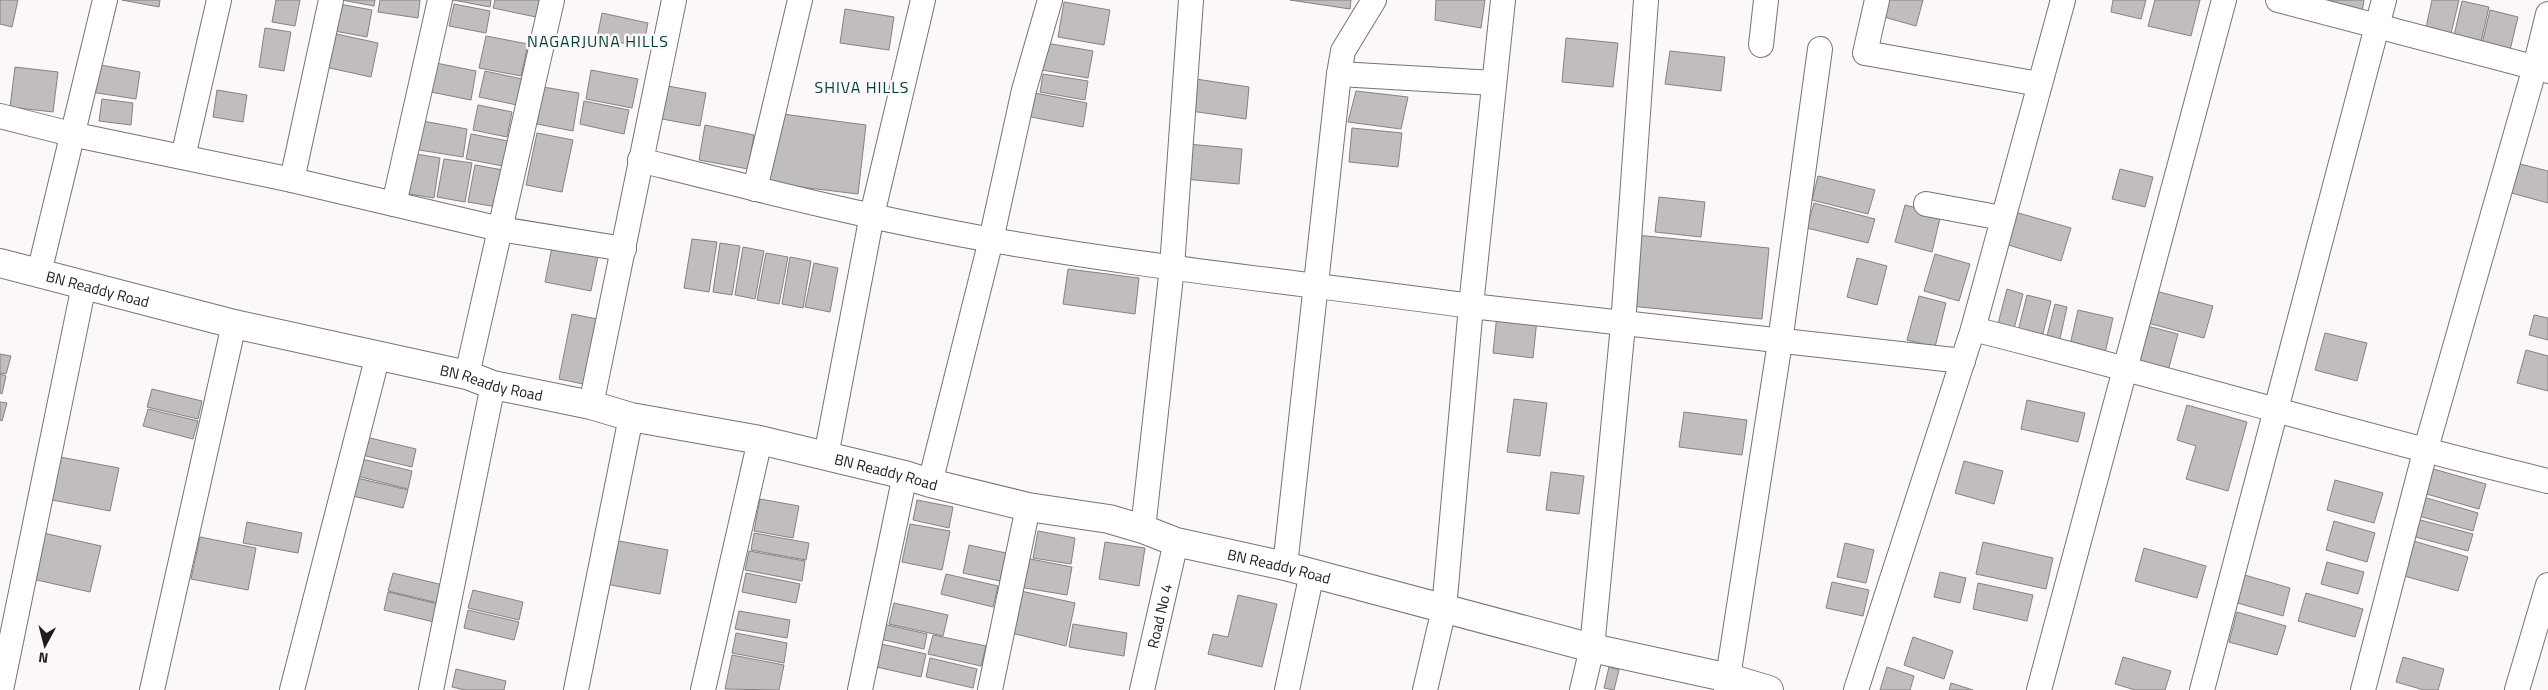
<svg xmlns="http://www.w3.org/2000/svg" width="2548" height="690" font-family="'Titillium Web',sans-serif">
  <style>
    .building { fill: #c1bdbe; stroke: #868182 }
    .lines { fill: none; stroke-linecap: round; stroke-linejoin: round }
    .street-casing { stroke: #777374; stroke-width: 26 }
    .secondary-casing { stroke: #777374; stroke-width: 30 }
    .street { stroke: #fff; stroke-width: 24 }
    .secondary { stroke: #fff; stroke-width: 28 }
    .labels { text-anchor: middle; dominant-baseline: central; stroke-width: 5; stroke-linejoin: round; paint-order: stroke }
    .street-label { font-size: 15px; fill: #1d1c1c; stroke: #fcf7f8 }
    .neighbourhood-label { font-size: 16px; letter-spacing: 1px; fill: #003f37; stroke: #fcf7f8 }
  </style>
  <rect width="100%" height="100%" fill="#fcf7f8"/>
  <path class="building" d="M0,0H18L12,27L0,24Z
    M122,0H160L159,7Z
    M276,0H300L295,26L272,22Z
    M342,0H375L374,6Z
    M380,0H420L418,18L378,12Z
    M453,0H491L490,7Z
    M495,0H540L536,17L493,8Z
    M1290,0H1351L1350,9Z
    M1436,0H1485L1481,28L1435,20Z
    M1888,0H1923L1916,26L1884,17Z
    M2113,0H2146L2141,19L2111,12Z
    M2155,0H2200L2191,36L2148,26Z
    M2327,0H2364L2362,12L2326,3Z
    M2432,0H2459L2450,38L2425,32Z
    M2462,1L2489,7L2480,46L2453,40Z
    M1064,2L1110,10L1104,45L1058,37Z
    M334,3L372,10L367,37L329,30Z
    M454,4L490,11L486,33L449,26Z
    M845,9L894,17L889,50L840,43Z
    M2490,10L2518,17L2509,54L2481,48Z
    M602,13L648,23L643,47L597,38Z
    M265,28L291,32L284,71L259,67Z
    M332,33L378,43L371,77L325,67Z
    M486,36L528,44L521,76L479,68Z
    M1566,38L1618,43L1613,87L1562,82Z
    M1046,43L1093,51L1088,78L1042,70Z
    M1670,51L1725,57L1721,91L1665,84Z
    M436,63L476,71L471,100L431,92Z
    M95,64L140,72L136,99L91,92Z
    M15,67L58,72L53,112L10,107Z
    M591,70L638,79L632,108L586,99Z
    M485,71L522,79L517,105L479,97Z
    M1043,74L1088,81L1085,100L1040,92Z
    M1196,79L1249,87L1246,119L1191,111Z
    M657,84L706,93L700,126L651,117Z
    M543,87L579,93L573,131L537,124Z
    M217,90L247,95L243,122L213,117Z
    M1356,91L1408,97L1401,129L1348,122Z
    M1030,92L1087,103L1083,127L1026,116Z
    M102,99L133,103L131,125L99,121Z
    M584,101L629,110L624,134L580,124Z
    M478,105L512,112L507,137L473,130Z
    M775,113L866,125L858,194L767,183Z
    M417,120L467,129L463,157L413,149Z
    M705,125L754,135L748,169L699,160Z
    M1352,128L1402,133L1398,167L1349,162Z
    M537,133L573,140L562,192L526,185Z
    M471,134L508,141L503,166L466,159Z
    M1188,144L1242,149L1239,184L1184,179Z
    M409,153L440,158L434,198L403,193Z
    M444,159L472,163L465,202L437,197Z
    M2512,162L2548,171V203L2504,191Z
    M475,165L503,170L497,207L468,202Z
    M2120,169L2153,177L2145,207L2112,199Z
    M1818,176L1875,190L1868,214L1812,200Z
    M1659,197L1705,202L1701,237L1655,232Z
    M1814,203L1875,219L1868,243L1807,228Z
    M1905,205L1941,214L1932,252L1895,242Z
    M2015,212L2071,228L2061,261L2005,244Z
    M1636,235L1769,248L1762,319L1630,306Z
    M692,239L717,242L709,292L684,288Z
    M553,242L599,251L591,291L545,282Z
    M720,243L740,246L732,295L713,292Z
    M743,247L764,251L755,299L735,295Z
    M766,253L788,257L779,304L757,300Z
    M1935,254L1970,264L1959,301L1924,291Z
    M790,257L811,261L803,308L782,304Z
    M1857,258L1887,266L1877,305L1847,297Z
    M814,263L838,268L830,312L805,307Z
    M1068,269L1139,278L1135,314L1063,304Z
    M2007,289L2023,294L2014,329L1998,324Z
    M2152,290L2213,306L2204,338L2144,322Z
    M2027,295L2051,301L2042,337L2018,331Z
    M1919,296L1946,303L1935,347L1907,340Z
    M2055,304L2067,307L2059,343L2046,340Z
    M2078,310L2113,318L2105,353L2070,345Z
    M572,314L602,320L588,385L559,379Z
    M1497,314L1537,319L1533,358L1493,353Z
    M2534,315L2548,318V340L2529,335Z
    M2140,324L2178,334L2168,371L2130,361Z
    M2325,333L2367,343L2357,381L2315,370Z
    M2526,350L2548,356V391L2517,383Z
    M0,354L11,356L6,374L0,373Z
    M0,374L6,376L2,394L0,393Z
    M152,389L202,401L198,419L147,407Z
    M1514,399L1547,403L1540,456L1507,452Z
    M2027,400L2085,413L2078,442L2021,429Z
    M0,402L7,403L2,421L0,420Z
    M2187,405L2247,422L2228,491L2186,479L2196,446L2177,440Z
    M148,409L198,421L193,439L143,426Z
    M1684,412L1747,420L1742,455L1679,447Z
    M366,437L416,449L412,467L362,455Z
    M60,457L119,468L110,511L52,500Z
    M362,459L412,471L408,489L357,476Z
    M1964,461L2003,471L1994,504L1955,493Z
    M2430,468L2486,484L2479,509L2423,493Z
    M1551,472L1584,476L1579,514L1546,510Z
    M357,478L408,490L403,508L353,496Z
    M2335,480L2383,493L2374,523L2327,510Z
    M2420,496L2478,513L2473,531L2415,515Z
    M760,499L799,506L793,538L754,531Z
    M917,500L953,507L949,528L913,520Z
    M2413,518L2473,534L2468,551L2408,535Z
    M2334,521L2375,533L2367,562L2326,550Z
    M247,522L302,533L298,553L243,543Z
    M910,524L950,531L942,570L902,562Z
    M1038,531L1075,538L1071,564L1033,558Z
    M39,532L101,546L90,592L28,578Z
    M754,533L809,543L806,560L751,550Z
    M200,537L256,548L248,590L191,579Z
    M608,539L668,550L660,594L600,583Z
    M2407,539L2468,557L2458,591L2397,574Z
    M1105,542L1145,548L1139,586L1099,579Z
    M1983,542L2053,558L2046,589L1976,574Z
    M1845,543L1874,550L1866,583L1837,577Z
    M969,545L1006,553L1000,581L963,573Z
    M2144,548L2206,566L2197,598L2135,581Z
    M749,551L805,561L802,581L745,570Z
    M1025,558L1072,567L1067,595L1019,587Z
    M2327,562L2364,572L2358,594L2321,584Z
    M1940,572L1966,578L1960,603L1934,597Z
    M393,573L443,585L438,603L388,591Z
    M746,573L800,584L796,603L742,592Z
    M946,574L998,586L993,607L941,594Z
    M2241,574L2290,588L2283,616L2234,602Z
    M1832,582L1869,590L1863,616L1826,608Z
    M1978,583L2033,595L2027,621L1973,609Z
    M473,590L523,602L519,620L468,608Z
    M1021,591L1075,603L1066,646L1011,633Z
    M388,592L438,604L434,622L384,610Z
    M2306,593L2363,609L2355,637L2298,621Z
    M1238,595L1277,604L1262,667L1208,654L1213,634L1228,637Z
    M894,603L948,615L943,636L889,624Z
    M468,610L519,622L514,640L464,628Z
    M739,611L790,620L787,638L735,629Z
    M2237,612L2286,626L2277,655L2229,642Z
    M883,624L927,634L924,649L880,639Z
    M1073,624L1127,633L1124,656L1069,647Z
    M736,633L787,643L784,663L732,653Z
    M933,635L986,646L981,666L928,654Z
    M1913,637L1953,651L1944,679L1904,665Z
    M877,643L926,654L921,677L872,666Z
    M732,655L784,665L779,690L725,689Z
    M2123,657L2171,671L2165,690H2135L2115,684Z
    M2403,657L2444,669L2438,690H2424L2396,682Z
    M930,658L977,669L973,688L926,677Z
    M1609,667L1619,670L1614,690L1604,688Z
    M1887,667L1914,676L1910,690H1880Z
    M456,669L506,681L504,690H465L452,687Z
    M1951,683L1973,690H1949Z"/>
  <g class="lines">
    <defs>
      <g id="street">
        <path d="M1877,0L1865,53L2039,84"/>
        <path d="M2278,0L2548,71"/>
        <path d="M1761,45L1766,0"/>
        <path d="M1339,74L1494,83"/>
        <path d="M0,116L71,134L292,180L500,229L624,249"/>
        <path d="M183,157L219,0"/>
        <path d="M640,160C756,189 873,219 992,240C1150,268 1311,284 1471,306L1503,0"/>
        <path d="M292,180L331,0"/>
        <path d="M755,189L800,0"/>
        <path d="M394,204L440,0"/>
        <path d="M1926,204L2002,218"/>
        <path d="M39,273L105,0"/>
        <path d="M1973,329C2165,377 2355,435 2548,481"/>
        <path d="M467,375L552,0"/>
        <path d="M591,405L674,0"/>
        <path d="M826,456L872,215L923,0"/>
        <path d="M930,483L991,240L1024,90L1050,0"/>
        <path d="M1143,529L1172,267L1191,0"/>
        <path d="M1285,566L1339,74L1343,51L1374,0"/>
        <path d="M1,690L84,285"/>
        <path d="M152,690L234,324"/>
        <path d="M292,690L378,355"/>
        <path d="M431,690L493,385"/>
        <path d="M576,690L631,417"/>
        <path d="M703,690L760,440"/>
        <path d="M860,690L905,475"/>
        <path d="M990,690L1028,507"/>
        <path id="s1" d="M1142,690L1176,542"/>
        <path d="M1287,690L1312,573"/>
        <path d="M1425,690L1444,609L1471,306L1963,361"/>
        <path d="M1582,690L1592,648L1623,325L1646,0"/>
        <path d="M1726,690L1780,342L1820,49"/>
        <path d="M1856,690L1973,329L2063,0"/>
        <path d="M2039,690L2224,0"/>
        <path d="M2202,690L2384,0"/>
        <path d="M2363,690L2425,452L2535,67L2548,14"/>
        <path d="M2517,690L2548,585"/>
      </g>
      <g id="secondary">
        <path id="s2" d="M0,263L234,324L467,375L493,385L591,405L631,417L760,440L905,475L930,483L1028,507L1109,519L1143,529L1176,542L1285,566L1592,648L1729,678L1769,690"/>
      </g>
    </defs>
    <use href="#street" class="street-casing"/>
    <use href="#secondary" class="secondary-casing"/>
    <use href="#street" class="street"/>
    <use href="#secondary" class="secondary"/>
  </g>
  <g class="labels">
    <g class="street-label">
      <text stroke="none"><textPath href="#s2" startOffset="101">BN Readdy Road</textPath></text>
      <text stroke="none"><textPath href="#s2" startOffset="506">BN Readdy Road</textPath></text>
      <text stroke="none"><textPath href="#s2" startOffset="911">BN Readdy Road</textPath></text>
      <text stroke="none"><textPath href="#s2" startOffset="1316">BN Readdy Road</textPath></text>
      <text stroke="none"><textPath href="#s1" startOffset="76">Road No 4</textPath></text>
    </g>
    <g class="neighbourhood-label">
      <text x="598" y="41">NAGARJUNA HILLS</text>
      <text x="862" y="87">SHIVA HILLS</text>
    </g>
  </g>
  <g transform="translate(45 645) rotate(187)" stroke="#fcf7f8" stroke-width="4" paint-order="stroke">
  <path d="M0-4L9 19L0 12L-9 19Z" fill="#1d1c1c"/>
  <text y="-8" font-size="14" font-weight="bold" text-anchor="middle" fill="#1d1c1c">N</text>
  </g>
</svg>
